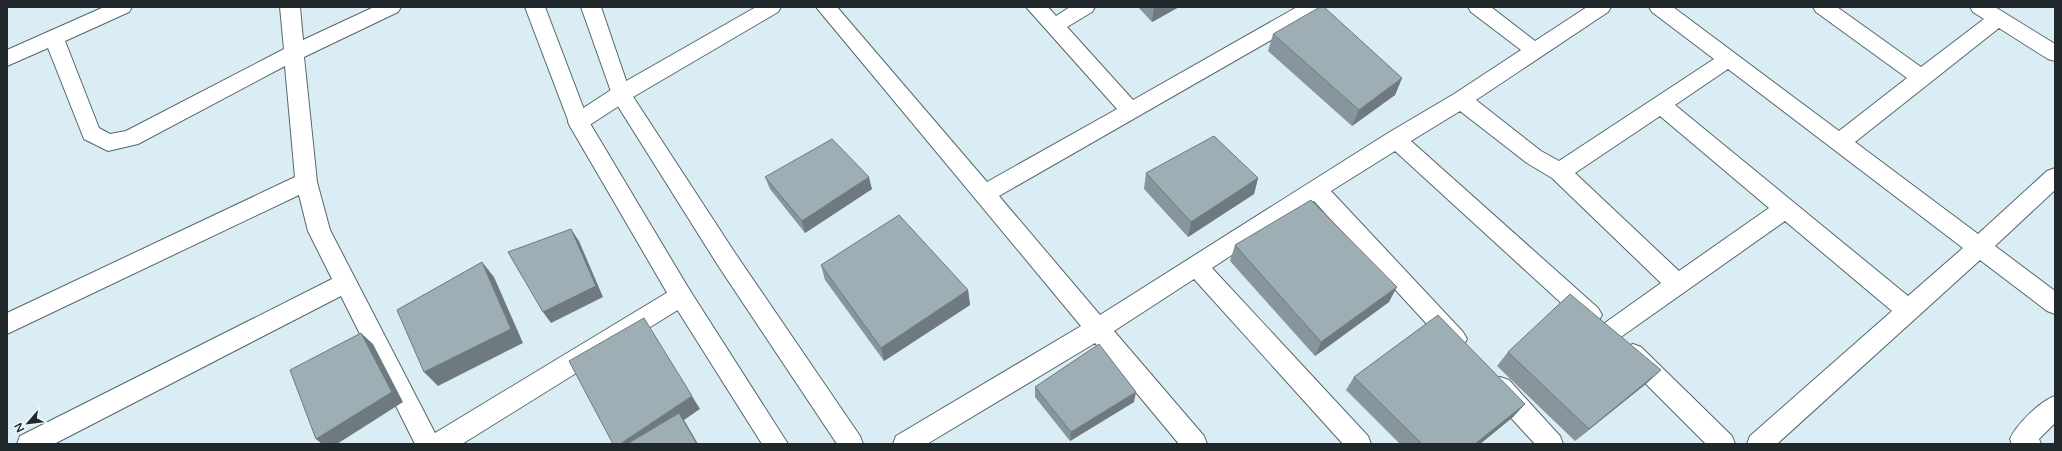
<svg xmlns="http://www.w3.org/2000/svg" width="2062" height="451" font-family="'Varela Round',sans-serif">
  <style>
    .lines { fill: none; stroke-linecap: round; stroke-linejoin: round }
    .minor-casing { stroke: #56666c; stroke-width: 2 }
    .tertiary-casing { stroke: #56666c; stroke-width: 2 }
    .minor { fill: #fff; fill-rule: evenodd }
    .tertiary { fill: #fff; fill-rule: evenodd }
    .wall { fill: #87969c }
    .shaded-wall { fill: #6e7a7f }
    .building { fill: #9daeb5; stroke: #6e7a7f }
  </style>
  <rect width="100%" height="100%" fill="#daecf4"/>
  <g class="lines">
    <defs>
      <path id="minor" d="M104,7H132L129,12L65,41L99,128L110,134L126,131L284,49L280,7H300L303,40L374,7H401L398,12L304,57L317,182L330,230L435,433L673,289L681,286L689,289L692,296L689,303L462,444H415L341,296L54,444H17L20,436L332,279L308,231L299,195L7,334V313L295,177L285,66L138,144L108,151L84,139L48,48L7,66V50Z
        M756,7H781L778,12L628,100L585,128L578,130L571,128L568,122L571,116L614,88Z
        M816,7H837L987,182L1117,109L1026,7H1048L1056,16L1070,7H1095L1092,12L1067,27L1133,100L1297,7H1323L1320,12L999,196L1100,315L1388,133L1454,94L1521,50L1471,12L1468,7H1491L1535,41L1587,7H1611L1608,12L1476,100L1541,151L1559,161L1714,59L1652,12L1649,7H1673L1839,131L1907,78L1816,12L1813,7H1837L1921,67L1984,19L1973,12L1970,7H1995L2055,44V61L2048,59L1999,28L1855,142L1978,234L2047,171L2055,168V190L1995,246L2055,291V314L2047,311L1980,260L1777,444H1747L1750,436L1892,311L1785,221L1618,339L1610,342L1602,339L1598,332L1602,325L1661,283L1552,178L1527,163L1460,111L1411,141L1598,308L1602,315L1598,322L1590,325L1582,322L1395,151L1331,191L1463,332L1467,339L1463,346L1455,349L1447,346L1314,201L1212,268L1368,436L1371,444H1343L1194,279L1114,331L1204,436L1207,444H1179L1095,343L927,444H893L896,436L1081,326ZM1728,69L1963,248L1908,296L1675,105ZM1660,116L1769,208L1679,271L1575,173Z
        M1633,344L1641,347L1732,436L1735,444H1706L1625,363L1621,355L1625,347Z
        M1500,377L1509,380L1560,436L1563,444H1535L1491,396L1488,388L1491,380Z
        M2055,396V423L2039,439L2041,444H2012L2010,439C2016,425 2040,401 2055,396Z"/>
      <path id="tertiary" d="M525,7H545L588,120L689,289L788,444H762L673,303L571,128Z
        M581,7H601L630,92L735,253L860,436L863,444H837L719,267L614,100Z"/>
    </defs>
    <use href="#minor" class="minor-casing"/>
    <use href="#tertiary" class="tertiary-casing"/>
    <use href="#minor" class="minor"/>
    <use href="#tertiary" class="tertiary"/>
  </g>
  <path class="wall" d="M1138,7H1179L1152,22Z
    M1273,34L1402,78L1395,95L1352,126L1268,51Z
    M1146,173L1258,178L1254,194L1188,237L1144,189Z
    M765,177L872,189L805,233L770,189Z
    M1235,245L1389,302L1315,356L1230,261Z
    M821,265L968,290L970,305L884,361L825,280Z
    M1508,352L1661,370L1647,383L1575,441L1497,366Z
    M1354,377L1525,404L1513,417L1480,444H1400L1346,390Z
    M1035,387L1134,402L1070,441L1035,397Z"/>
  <path class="shaded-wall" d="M1156,7H1179L1152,22L1154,8Z
    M1402,78L1395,95L1352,126L1359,110Z
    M869,177L872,189L805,233L802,221Z
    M1258,178L1254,194L1188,237L1191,222Z
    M571,229L579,241L603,297L551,323L543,312Z
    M482,262L494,277L523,343L438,386L424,372Z
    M1397,287L1389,302L1315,356L1321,342Z
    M968,290L970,305L884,361L881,348Z
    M361,333L373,344L403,402L337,444H322L316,439Z
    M1661,370L1647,383L1575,441L1589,429Z
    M1136,392L1134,402L1070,441L1071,432Z
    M692,396L700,409L684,420L698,444H620Z
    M1525,404L1513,417L1480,444H1475Z"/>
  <path class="building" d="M1320,7H1324L1402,78L1359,110L1273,34Z
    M1214,136L1258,178L1191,222L1146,173Z
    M832,139L869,177L802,221L765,177Z
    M1311,200L1397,287L1321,342L1235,245Z
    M899,215L968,290L881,348L821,265Z
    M571,229L596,286L543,312L508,252Z
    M482,262L511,329L424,372L397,310Z
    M1570,294L1661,370L1589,429L1508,352Z
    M1438,315L1525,404L1475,444H1422L1354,377Z
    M644,318L692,396L620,444H613L569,361Z
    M361,333L392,392L316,439L290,370Z
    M1099,344L1136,392L1071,432L1035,387Z
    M679,413L697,444H627Z"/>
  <rect width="2062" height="451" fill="none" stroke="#21282b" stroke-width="16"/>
  <g transform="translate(28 423) rotate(242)" stroke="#eaf9ff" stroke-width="3" paint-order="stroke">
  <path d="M0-3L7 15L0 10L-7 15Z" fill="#21282b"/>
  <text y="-6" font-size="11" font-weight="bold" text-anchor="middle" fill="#21282b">N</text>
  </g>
</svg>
